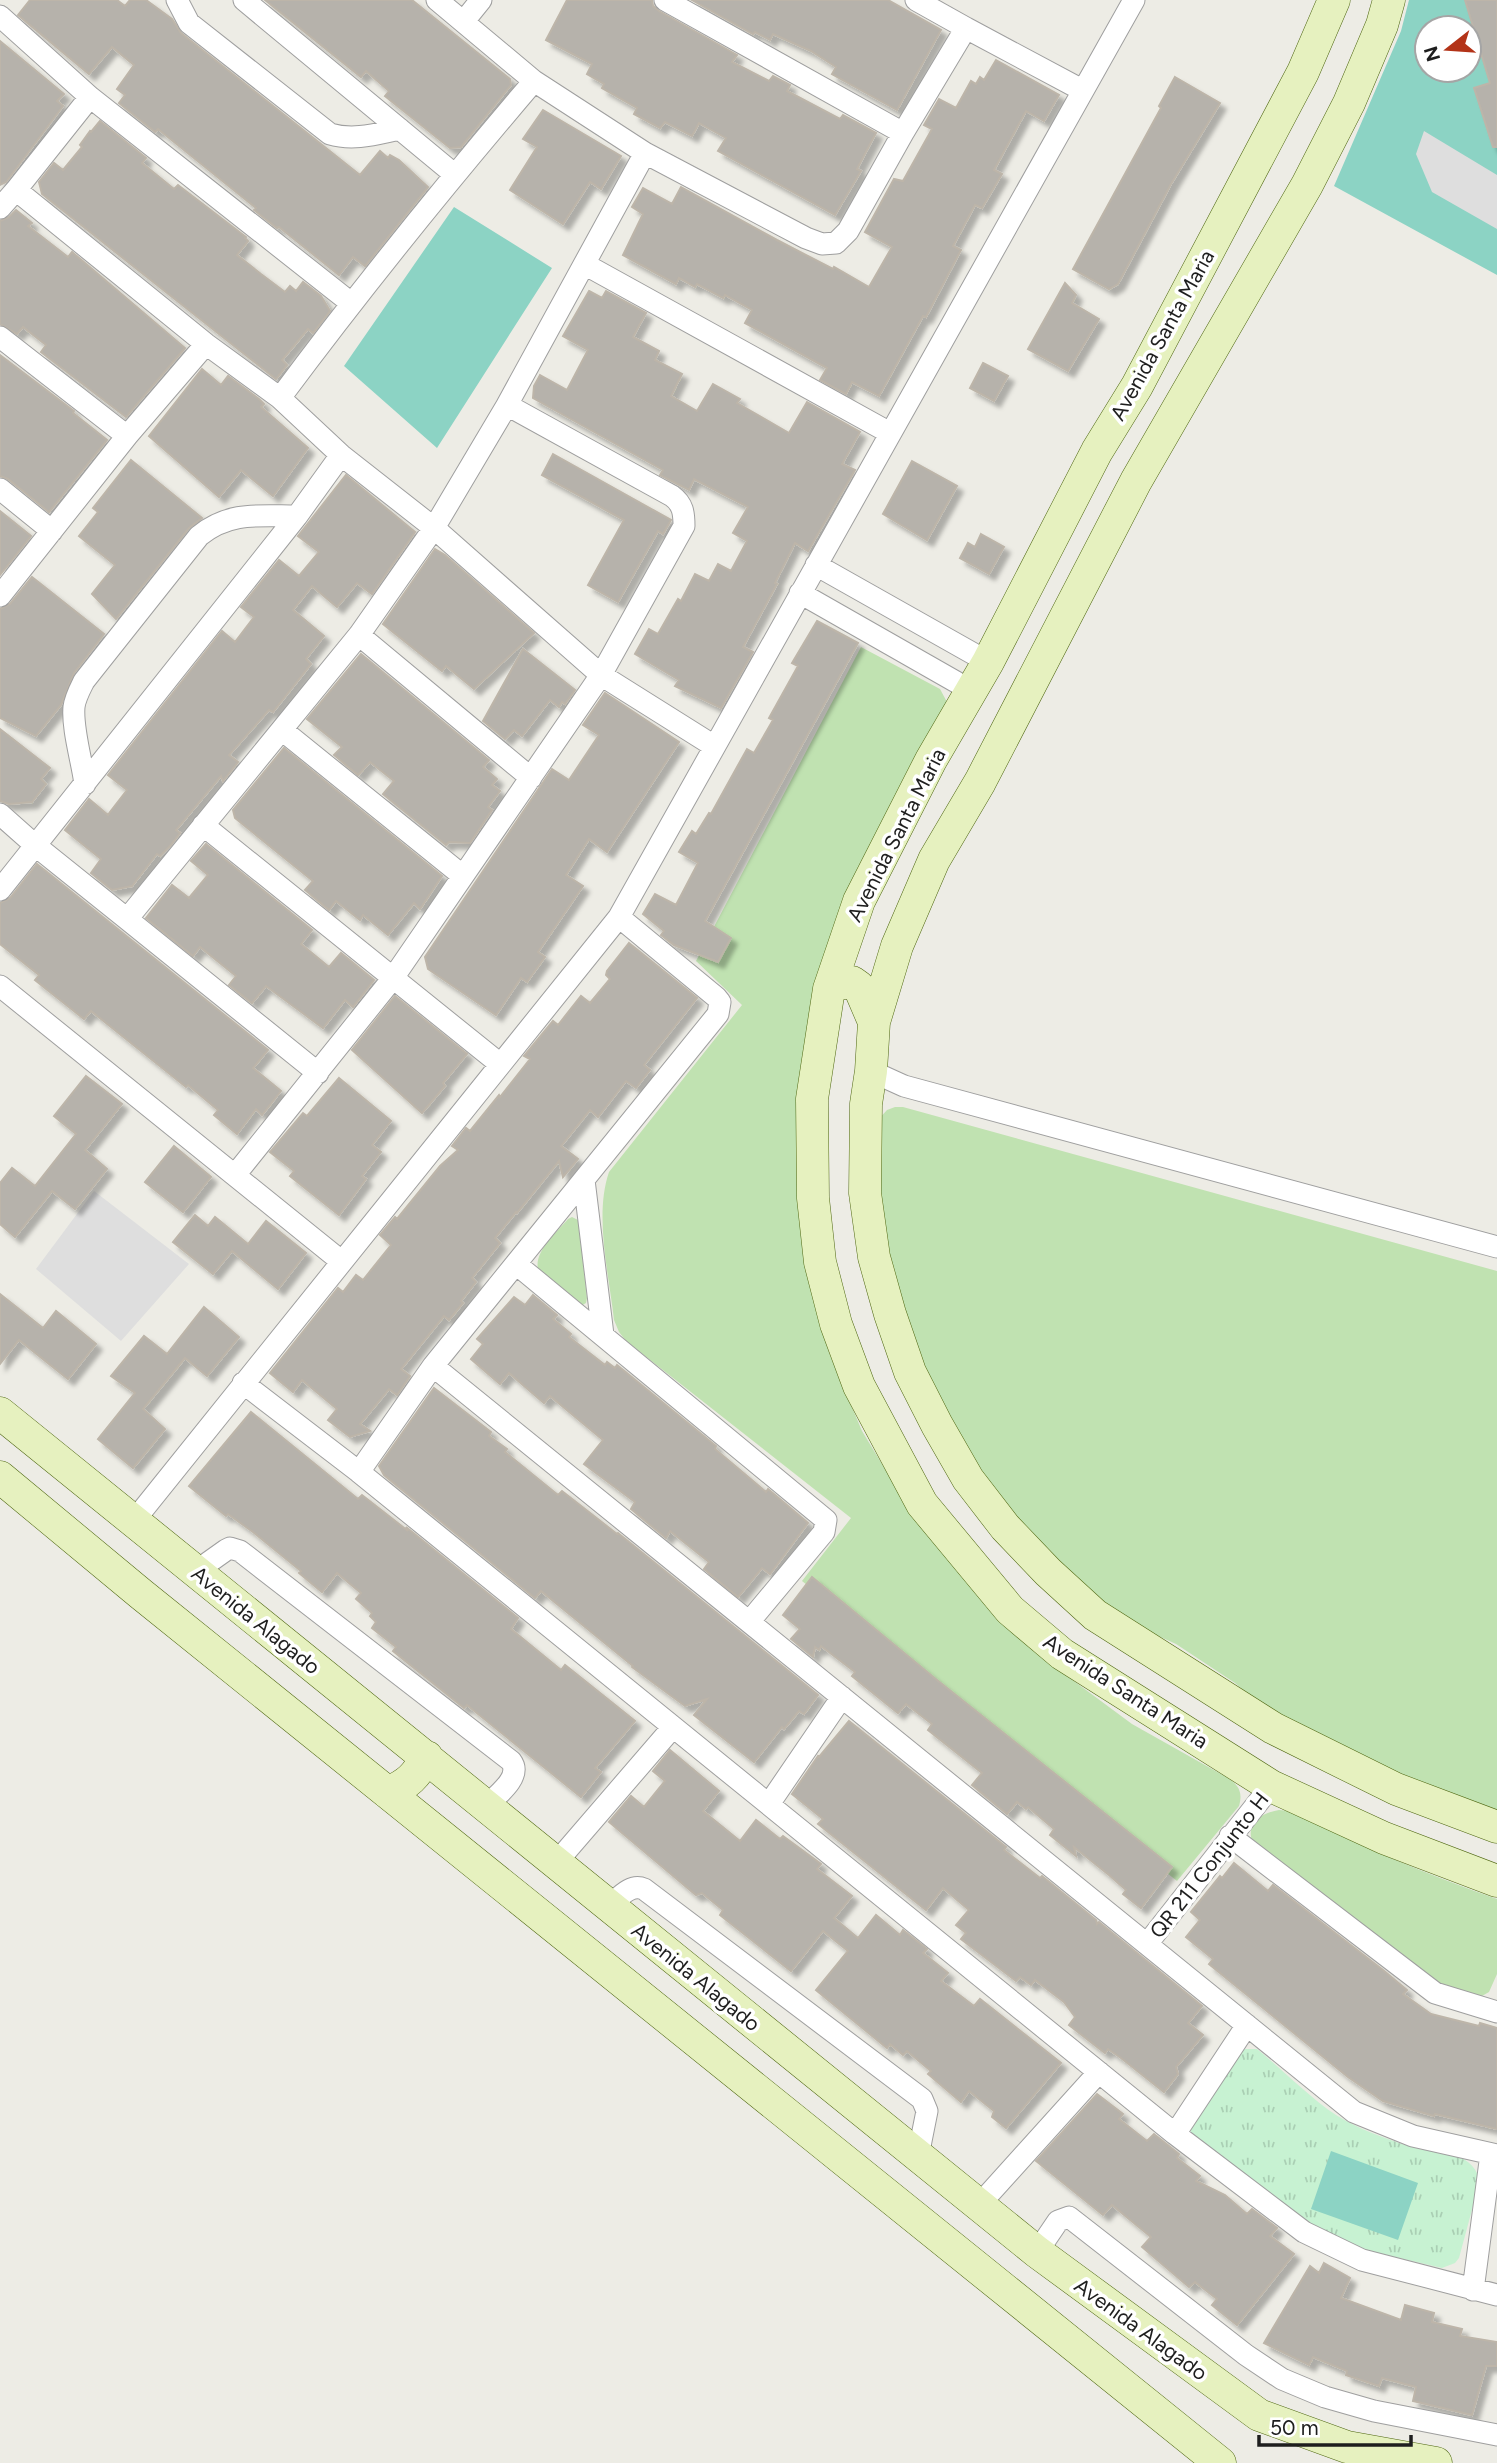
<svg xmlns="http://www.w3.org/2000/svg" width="1497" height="2463" font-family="Figtree,sans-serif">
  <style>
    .grass { fill: #c0e2b1 }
    .park { fill: url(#park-tufts) }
    .pitch { fill: #8cd3c4; fill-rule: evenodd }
    .parking { fill: #dedede }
    .building { fill: #b6b2ab; stroke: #bdb5a9; stroke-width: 2; filter: url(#shadow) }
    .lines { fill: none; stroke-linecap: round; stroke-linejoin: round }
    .minor-casing { stroke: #9f9f9f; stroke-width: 23 }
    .secondary-casing { stroke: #4f6712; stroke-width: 33 }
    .minor { stroke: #fff; stroke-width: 21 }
    .secondary { stroke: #e6f1bf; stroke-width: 32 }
    .labels { text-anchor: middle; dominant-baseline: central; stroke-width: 7; stroke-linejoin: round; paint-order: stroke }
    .street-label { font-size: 21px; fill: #1e1e1e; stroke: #fff }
  </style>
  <defs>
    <pattern id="park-tufts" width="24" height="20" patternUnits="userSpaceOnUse" patternTransform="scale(1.75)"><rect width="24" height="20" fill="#c7f2d2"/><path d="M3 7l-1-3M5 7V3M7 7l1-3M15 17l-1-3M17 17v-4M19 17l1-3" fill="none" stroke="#aacfb4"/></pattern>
    <filter id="shadow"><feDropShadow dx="6" dy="6" stdDeviation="2" flood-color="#0004"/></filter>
  </defs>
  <rect width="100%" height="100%" fill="#edece5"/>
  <path class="grass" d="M861,647L940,689L947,702L822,972L817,1311L830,1355L862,1431L902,1497L1063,1673L1132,1724L1228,1778C1239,1785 1243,1793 1239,1806L1177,1881L802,1581L851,1518L626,1341L619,1332L614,1320C609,1274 594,1216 609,1172L742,1005L696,961Z
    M895,1107H903L1497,1271V1819L1275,1718L1235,1683L1176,1644L1125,1621L1055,1568L944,1422L882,1257L876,1122L887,1110Z
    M572,1217L578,1220L579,1225L587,1298L586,1303L581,1306L538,1270C534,1251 556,1233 568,1219Z
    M1279,1810L1290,1811C1357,1845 1426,1874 1497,1899V1974L1489,1992L1475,2000L1422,1978L1252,1841C1246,1822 1262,1813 1279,1810Z"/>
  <path class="park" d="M1245,2049H1257C1283,2070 1308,2096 1336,2115C1358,2129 1387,2139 1411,2147C1437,2155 1470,2148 1480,2180L1459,2258L1455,2263L1442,2268L1331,2242L1192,2135L1189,2127L1240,2052Z"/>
  <path class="pitch" d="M1409,0H1497V275L1334,186L1401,31ZM1427,28H1469V70H1427Z
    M454,207L552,268L437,448L344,366Z
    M1331,2151L1418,2183L1398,2240L1311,2209Z"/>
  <path class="parking" d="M1424,131L1497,175V229L1432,192L1416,154Z
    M94,1191L189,1264L121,1341L36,1269Z"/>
  <path class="building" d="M30,0H117L125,6L130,0H146L172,19L181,33L360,175L380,151L388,158L390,155L399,160L428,187L365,266L353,257L339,275L279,227L277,228L254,210L256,208L158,129L155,132L119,103L125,95L117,89L134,65L112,47L89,74L18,15Z
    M265,0H412L510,79L511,85L461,147L450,148L385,96L389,91L366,71L361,77Z
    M567,0H652L653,6L659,11L737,55L732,62L769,81L773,76L790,85L787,91L840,119L843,115L876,133L857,169L861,171L835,215L718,151L726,138L699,123L692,136L665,122L660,128L634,114L637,108L602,88L604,84L587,74L592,64L546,40Z
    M692,0H888L941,30L897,110L832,74L836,67L811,51L773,34L770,40L755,32L753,34Z
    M1465,0H1497V147H1493L1474,88L1490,83Z
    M0,41L64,94L57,101L63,106L6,182L0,185Z
    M996,60L1059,95L1044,121L1026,111L994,170L1002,174L982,208L975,205L953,246L961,250L926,317L923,316L879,396L852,382L846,394L820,380L827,368L745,323L752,310L725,295L723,298L697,284L695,287L679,278L676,284L623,255L643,214L632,207L643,188L672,204L681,187L777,240L833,269L834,267L869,287L892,247L865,232L894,179L903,181L932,129L924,125L939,99L956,108L971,81L976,84L980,77L984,80Z
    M1175,77L1220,103L1171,184L1118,284L1109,289L1073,269L1161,108L1159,106Z
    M543,110L621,156L601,189L590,182L563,224L510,190L537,147L523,139Z
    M100,121L146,158L142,163L174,189L178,185L246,237L245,238L248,241L237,255L261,274L285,292L290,286L296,291L303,282L321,296L330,311L313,333L308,329L282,360L287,365L276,379L42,194L39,182L54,163L63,170L82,147L80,145L90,131L91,132Z
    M16,210L32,223L28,226L68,257L72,252L185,348L126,417L41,352L46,345L23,327L17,334L0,324V221L9,217Z
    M1065,283L1076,295L1072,303L1099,319L1068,371L1028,349Z
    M589,291L602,298L606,291L646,313L633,337L659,351L655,360L682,374L671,396L697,411L713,384L740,399L737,403L789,433L807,402L860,432L842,464L855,470L808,551L795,543L775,583L777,584L743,647L753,652L721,708L675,686L679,680L635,654L649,629L658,634L678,599L681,601L695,574L709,581L718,564L731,571L747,541L733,533L748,507L694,479L689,490L660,475L663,470L533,398L534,386L540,375L567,390L588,350L563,336Z
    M0,355L74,411L73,413L107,440L49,512L8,479L0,476Z
    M983,363L1008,376L994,401L970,388Z
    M202,369L221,385L228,376L259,399L264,404L261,407L308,448L273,496L241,470L219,497L149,436Z
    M553,454L671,520L663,534L658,531L618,602L588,585L624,520L542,475Z
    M131,460L202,518L189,528L116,619L92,594L115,565L79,536L98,512L93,508Z
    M912,461L957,486L927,540L883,514Z
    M346,475L415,532L372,594L357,583L337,607L312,586L293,610L324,636L306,659L311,664L273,712L269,710L229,755L238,762L223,781L221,776L176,830L180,833L171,845L160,856L157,854L132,886L112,890L91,873L101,859L65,830L89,799L108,815L110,812L127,790L108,775L222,631L235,642L254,617L241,607L279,560L299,576L319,552L298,536Z
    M0,511L31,536L0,575Z
    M981,534L1004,547L989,574L960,558L968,543L975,547Z
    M435,549L445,555L534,633L474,689L446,666L442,671L383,624Z
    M32,577L104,634L74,673L61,705L36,736L0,718V609L10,604Z
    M817,621L858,643L705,921L731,938L718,962L674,945L661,935L664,931L643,914L655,894L676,905L698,863L679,852L692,831L696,834L709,813L711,814L747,749L754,753L773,720L769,718L798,666L792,663Z
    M523,649L575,690L565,704L562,702L559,707L550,700L522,736L514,730L505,739L483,721Z
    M361,654L489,760L483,767L497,779L492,785L500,791L488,807L492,810L470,843L449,842L446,845L383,794L394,781L370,762L358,775L334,755L342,747L307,719Z
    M605,693L679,742L607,852L589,839L566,875L583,886L538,952L545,957L527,982L521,978L496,1015L428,969L425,957L552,769L569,780L599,735L583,725Z
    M0,729L50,768L41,779L46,784L32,802L9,804L0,801Z
    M284,748L442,876L420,909L414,903L388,935L363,915L360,920L336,901L329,910L305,890L313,881L235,818L233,810Z
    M206,844L312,930L301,944L329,967L341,953L374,980L353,1007L345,1000L323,1028L266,986L252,1003L229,985L236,976L200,947L193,956L146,918L172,885L189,898L208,875L191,861Z
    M37,864L268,1050L253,1068L281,1091L262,1115L256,1109L237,1134L214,1115L218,1110L188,1085L186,1087L91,1011L84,1019L35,980L39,975L0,944V903L10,898Z
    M629,943L697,998L644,1065L650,1070L636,1088L626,1081L598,1117L590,1110L561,1146L578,1159L563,1177L559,1161L517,1213L516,1212L495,1238L500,1243L472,1278L476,1282L461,1301L463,1303L449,1320L444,1316L401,1369L410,1376L397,1395L389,1389L360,1424L370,1431L350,1437L328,1420L337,1409L302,1380L293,1392L270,1373L338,1288L343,1292L356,1275L363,1280L391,1245L380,1235L395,1217L397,1219L440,1166L458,1150L452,1146L466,1128L470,1131L499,1095L500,1097L530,1059L524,1056L553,1021L558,1025L581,996L590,1003L610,979L606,975L607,971Z
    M395,996L467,1054L443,1083L445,1086L422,1113L352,1050Z
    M86,1076L122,1104L85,1150L107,1169L75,1209L52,1191L15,1237L0,1224V1183L12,1168L35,1186L76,1134L54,1116Z
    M339,1078L391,1121L372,1145L381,1152L362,1176L366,1179L339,1215L290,1176L294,1171L270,1152L303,1113L307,1116Z
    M174,1146L211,1177L183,1212L145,1182Z
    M195,1215L208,1226L215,1217L248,1244L266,1221L306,1253L278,1289L232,1251L213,1274L173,1242Z
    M0,1294L43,1328L56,1311L96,1344L68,1379L19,1340L0,1364Z
    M533,1295L557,1315L553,1319L571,1334L569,1337L605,1365L607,1362L615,1368L617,1365L716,1446L715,1449L766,1492L768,1489L808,1523L770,1574L762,1568L738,1597L704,1569L709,1562L670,1531L666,1538L631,1509L635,1502L584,1464L603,1440L550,1396L544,1403L509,1373L500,1384L471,1359L483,1344L477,1339L514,1297L525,1305Z
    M204,1307L239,1337L207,1376L185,1358L143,1409L165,1429L133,1468L98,1439L135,1393L111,1376L144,1336L167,1354Z
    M434,1388L491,1432L489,1436L507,1449L505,1452L558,1495L562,1491L617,1534L618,1533L818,1695L804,1714L799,1711L784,1729L782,1727L754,1762L694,1715L707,1699L685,1706L632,1667L633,1666L541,1591L535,1598L384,1475L379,1466Z
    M251,1412L358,1499L362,1495L408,1531L406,1527L518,1618L511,1629L561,1670L565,1665L635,1721L595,1768L601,1772L581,1797L467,1705L464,1708L393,1651L396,1647L372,1628L376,1622L370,1616L372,1613L356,1599L361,1593L337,1573L322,1592L299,1573L301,1571L253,1532L228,1514L226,1516L189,1486Z
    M812,1577L937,1680L1172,1867L1141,1908L1123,1894L1126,1890L1109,1875L1074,1847L1076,1856L1050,1835L1054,1829L1028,1807L1026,1809L1017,1802L1007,1814L972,1785L982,1773L928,1730L932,1724L906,1704L898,1713L852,1676L855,1672L821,1646L819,1650L815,1647L813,1657L791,1639L800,1629L783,1615Z
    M849,1721L1006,1847L1004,1850L1040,1878L1042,1876L1096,1920L1097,1924L1099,1922L1202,2006L1188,2023L1203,2035L1176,2067L1178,2074L1164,2092L1121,2058L1108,2049L1105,2053L1069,2025L1075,2017L1064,2002L1035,1980L1031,1985L1020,1977L1016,1981L961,1939L966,1933L956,1925L969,1910L943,1888L926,1910L818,1824L823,1819L792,1794L818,1756L819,1757Z
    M670,1750L719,1791L703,1811L740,1841L756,1820L780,1839L783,1836L821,1864L817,1869L852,1896L834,1918L858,1938L876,1915L900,1935L903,1930L927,1949L923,1953L948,1973L941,1981L974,2006L980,1999L1061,2063L1006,2128L992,2117L994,2111L969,2091L961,2102L928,2074L931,2071L907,2051L903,2055L890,2044L887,2048L816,1990L848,1951L823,1931L791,1971L720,1915L723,1910L702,1893L696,1895L609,1822L631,1796L644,1807L665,1781L653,1771Z
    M1234,1863L1268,1891L1273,1885L1383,1970L1407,1990L1403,1994L1431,2014L1479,2026L1480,2023L1497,2028V2129L1435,2114L1434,2116L1383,2101L1348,2077L1209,1964L1213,1959L1186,1937L1200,1920L1191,1912L1220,1876L1222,1878Z
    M1097,2094L1123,2114L1119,2119L1147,2141L1154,2134L1179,2154L1177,2158L1200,2176L1196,2181L1225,2195L1247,2214L1252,2209L1277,2228L1270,2236L1294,2254L1237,2325L1212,2305L1217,2299L1195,2282L1189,2287L1142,2247L1151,2237L1112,2205L1103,2215L1036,2161Z
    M1324,2263L1350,2278L1341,2298L1401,2320L1405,2305L1434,2313L1432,2322L1462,2329L1460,2336L1497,2342V2366H1486L1472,2415L1413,2401L1416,2387L1382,2378L1379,2386L1346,2375L1347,2371L1313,2357L1309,2365L1264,2343L1310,2266L1319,2273Z"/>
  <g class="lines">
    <defs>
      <path id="minor" d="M177,0L189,23L330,134C354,141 376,134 400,129
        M244,0L454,174
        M665,0L903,133
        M0,16L90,97L351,303
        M464,21L481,0
        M966,28L1082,90
        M645,153L806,238L822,244L836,243L848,231L903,133L966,28L916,0
        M16,190L90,97
        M0,208L16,190L206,344L280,398L341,455L434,528L601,675L714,746
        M586,265L890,433
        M0,337L127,436
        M280,398C361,289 446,184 534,81L437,0
        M507,405L645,153L534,81
        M0,489L52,531
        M816,565L988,662
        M800,593L972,691
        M0,596L127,436L206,344
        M359,635L531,778
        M282,730L463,876
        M85,784C82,761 72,729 74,707C75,698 80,689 84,681L199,536C229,511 260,516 297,516
        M0,814L36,846L127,919
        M203,825L500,1064
        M0,890L297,516L341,455
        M0,986L341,1261
        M871,1071L904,1086L1497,1247
        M235,1175L393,978L601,675L684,526C684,513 683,504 672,496L507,405L434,528L359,635L127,919L318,1073
        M584,1180L603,1335
        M516,1264L826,1520L824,1532L749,1622
        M433,1366L1354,2112L1413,2136L1497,2155
        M243,1383L359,1472L433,1366L718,1014L720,1002L716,997L619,917
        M359,1472L1175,2134L1304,2232L1362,2260L1497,2295
        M133,1522L619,917L1134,0
        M195,1572L226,1550L230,1548L240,1551L511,1761C523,1777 496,1796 485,1807
        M769,1804L842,1697
        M1230,1836L1435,1993L1497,2012
        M555,1864L673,1727
        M608,1907C619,1898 630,1883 644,1889L922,2099L927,2111L918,2156
        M1147,1944L1271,1786
        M1175,2134L1247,2025
        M979,2205L1099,2072
        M1037,2252L1058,2221L1069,2217L1246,2355L1282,2379L1325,2397L1374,2411L1497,2435
        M1473,2290L1491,2154"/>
      <path id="secondary" d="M1334,0L1303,72L1137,386L1097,451L988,662L931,760L859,901L829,989L812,1099L813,1198L820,1262L836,1324L859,1386L922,1504L1010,1610L1062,1654L1271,1786L1384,1838L1497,1881
        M1389,0L1382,25L1349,103L1307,185L1136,481L980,782L934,860L897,946L874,1022L871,1071L866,1104L865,1193L874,1257L890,1314L910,1372L937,1425L968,1479L1005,1527L1048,1572L1095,1615L1273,1728L1396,1789L1497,1827
        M829,989L839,984L852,982L859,987L874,1022
        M0,1413L1037,2252L1259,2415L1347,2447L1436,2463
        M0,1477L141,1594L1220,2463
        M388,1793C409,1783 415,1777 427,1757"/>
    </defs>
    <use href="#minor" class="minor-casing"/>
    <use href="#secondary" class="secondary-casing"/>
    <use href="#minor" class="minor"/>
    <use href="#secondary" class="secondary"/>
  </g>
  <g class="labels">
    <g class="street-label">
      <text transform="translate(1162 335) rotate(-61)">Avenida Santa Maria</text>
      <text transform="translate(896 835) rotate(-63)">Avenida Santa Maria</text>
      <text transform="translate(256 1620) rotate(39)">Avenida Alagado</text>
      <text transform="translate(1126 1691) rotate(33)">Avenida Santa Maria</text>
      <text transform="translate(1209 1865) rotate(-52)">QR 211 Conjunto H</text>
      <text transform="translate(696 1977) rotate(39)">Avenida Alagado</text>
      <text transform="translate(1141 2329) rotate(36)">Avenida Alagado</text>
    </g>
  </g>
  <g transform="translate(1448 49) rotate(253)"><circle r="33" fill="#ffffff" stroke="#a5a5a5" stroke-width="2"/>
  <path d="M0-5L12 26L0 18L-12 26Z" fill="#b33318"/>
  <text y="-10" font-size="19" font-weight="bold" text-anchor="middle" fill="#1e1e1e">N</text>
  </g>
  <path d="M1259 2435v10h152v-10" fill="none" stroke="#1e1e1e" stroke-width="3.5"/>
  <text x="1270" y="2435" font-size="21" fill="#1e1e1e" stroke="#ffffff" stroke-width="5" paint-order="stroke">50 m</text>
</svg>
